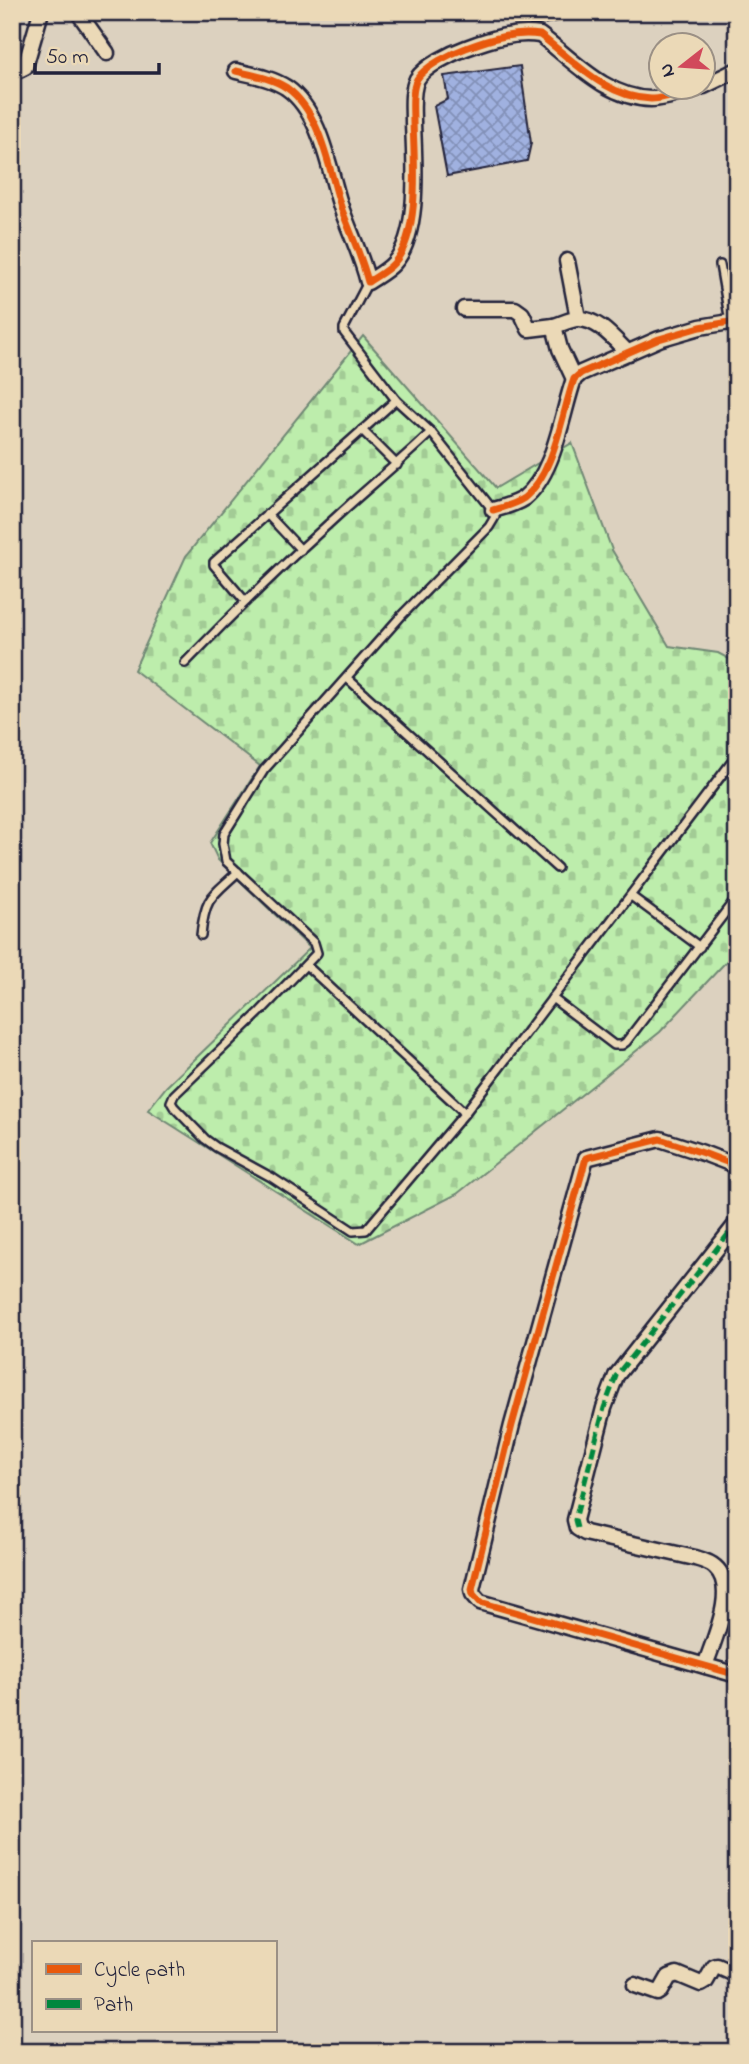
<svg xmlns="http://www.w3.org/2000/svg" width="749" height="2064" viewBox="0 0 749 2064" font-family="'Indie Flower',sans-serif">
<defs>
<pattern id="cemetery-stones" width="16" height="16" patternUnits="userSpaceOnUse" patternTransform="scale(1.75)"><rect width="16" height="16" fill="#bdedac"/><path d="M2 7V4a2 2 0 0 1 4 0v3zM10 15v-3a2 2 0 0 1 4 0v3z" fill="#a2cb95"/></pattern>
<pattern id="building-cross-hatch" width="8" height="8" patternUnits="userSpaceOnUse" patternTransform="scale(1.75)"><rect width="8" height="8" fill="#a0b1e0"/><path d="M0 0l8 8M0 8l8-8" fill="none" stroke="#8290b7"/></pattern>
</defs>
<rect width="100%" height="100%" fill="#dcd1bf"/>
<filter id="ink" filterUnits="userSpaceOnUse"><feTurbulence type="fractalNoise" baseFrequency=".0143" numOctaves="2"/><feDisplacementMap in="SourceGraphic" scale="14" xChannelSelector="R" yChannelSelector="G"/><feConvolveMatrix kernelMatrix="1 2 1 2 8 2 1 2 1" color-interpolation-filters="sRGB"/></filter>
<g filter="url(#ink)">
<path fill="url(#cemetery-stones)" stroke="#708874" stroke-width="2" d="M363 336 496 488 572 443 612 550 669 646 718 653 737 663V950L660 1032 457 1194 359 1244 148 1110 166 1087 310 948 218 860 210 843 260 766 134 670 186 556Z"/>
<g fill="url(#building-cross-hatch)" stroke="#22223b" stroke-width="2">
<path d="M528 12H570V19L537 25 530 24Z"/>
<path d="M520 66 531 143 527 161 447 176 434 106 448 99 444 76Z"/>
</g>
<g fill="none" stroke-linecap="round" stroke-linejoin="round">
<defs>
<g id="service">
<path d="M720 265 730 322"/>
<path d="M368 282 344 328V332L396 400 431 432 493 510 495 517 489 527 402 615 264 770 224 834 223 844 226 861 314 943 317 953 260 1012 174 1095 171 1102 174 1107 205 1139 216 1147 271 1177 353 1231 366 1230 465 1113 737 755"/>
<path d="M362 430 397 465"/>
<path d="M267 514 301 550"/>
<path d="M245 601 214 565V562L396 400"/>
<path d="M185 663C237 609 291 557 347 507 375 482 404 458 431 432"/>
<path d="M347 678 557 868"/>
<path d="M631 896 700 947"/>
<path d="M201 935C205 897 211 897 238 872"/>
<path d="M306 965 465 1113"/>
<path d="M552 998 614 1045H622L626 1042 737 897"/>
</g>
<g id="minor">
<path d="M78 12 107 53"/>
<path d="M12 70H19L25 67 41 12"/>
<path d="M236 71C253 75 272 78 287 88 322 113 329 172 342 210 351 235 362 257 368 282 377 276 387 271 394 263 421 233 414 160 413 122 413 109 411 91 417 79 425 66 452 53 466 48 490 39 515 31 540 35 573 60 606 98 651 99 666 99 683 92 698 88"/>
<path d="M704 86 737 70"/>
<path d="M567 261 578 318"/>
<path d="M464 309H515L522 314 529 329 554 326"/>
<path d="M574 379 560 349 554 326C561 324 569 320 576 319 597 317 615 340 628 353"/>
<path d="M493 510C504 507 515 504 524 498 555 473 561 416 574 379L581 373 659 339 700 327 730 322 737 324"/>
<path d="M737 1166 703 1153 660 1139 586 1158 512 1425 472 1589 473 1594 480 1602 737 1675"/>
<path d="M705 1666C713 1641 739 1588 715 1567 710 1562 702 1560 695 1558L585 1533 577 1528 575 1520 604 1408 616 1376 737 1223"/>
<path d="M635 1985 658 1993 661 1991 669 1977 677 1974 701 1984 706 1981 714 1967 717 1966 737 1975"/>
</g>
</defs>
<use href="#service" stroke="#22223b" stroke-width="12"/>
<use href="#minor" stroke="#22223b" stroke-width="19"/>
<use href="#service" stroke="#ebd9b7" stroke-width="7"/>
<use href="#minor" stroke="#ebd9b7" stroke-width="14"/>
<path stroke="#00873e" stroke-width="5" stroke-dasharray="10 5" stroke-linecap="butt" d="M577 1528 575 1520 604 1408 616 1376 737 1223"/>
<defs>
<g id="cycleway">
<path d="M236 71C253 75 272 78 287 88 322 113 329 172 342 210 351 235 362 257 368 282 377 276 387 271 394 263 421 233 414 160 413 122 413 109 411 91 417 79 425 66 452 53 466 48 490 39 515 31 540 35 573 60 606 98 651 99 666 99 683 92 698 88"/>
<path d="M493 510C504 507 515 504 524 498 555 473 561 416 574 379L581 373 659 339 700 327 730 322 737 324"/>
<path d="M737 1166 703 1153 660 1139 586 1158 512 1425 472 1589 473 1594 480 1602 737 1675"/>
</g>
</defs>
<use href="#cycleway" stroke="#ebd9b7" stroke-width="11"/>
<use href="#cycleway" stroke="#e8590c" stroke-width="7"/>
</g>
</g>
<rect width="749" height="2064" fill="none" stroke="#ebd9b7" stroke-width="42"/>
<rect x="21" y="21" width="707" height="2022" fill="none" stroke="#22223b" stroke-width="2.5" filter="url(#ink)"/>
<rect x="32" y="1941" width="245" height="91" fill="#ebd9b7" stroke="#9b9085" stroke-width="2"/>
<rect x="46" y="1964" width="35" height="10" fill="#e8590c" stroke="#9b9085" stroke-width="2"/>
<text x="94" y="1976" font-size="21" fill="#22223b">Cycle path</text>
<rect x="46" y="1999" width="35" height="10" fill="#00873e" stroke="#9b9085" stroke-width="2"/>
<text x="94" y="2011" font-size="21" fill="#22223b">Path</text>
<g transform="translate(682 66) rotate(253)"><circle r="33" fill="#ebd9b7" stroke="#9b9085" stroke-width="2"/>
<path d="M0-5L12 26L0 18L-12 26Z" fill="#d1495b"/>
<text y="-10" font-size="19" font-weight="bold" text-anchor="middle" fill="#22223b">N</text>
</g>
<path d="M35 63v10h124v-10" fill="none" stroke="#22223b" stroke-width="3.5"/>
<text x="46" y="63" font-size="21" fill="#22223b" stroke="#ebd9b7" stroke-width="5" paint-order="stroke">50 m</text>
</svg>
